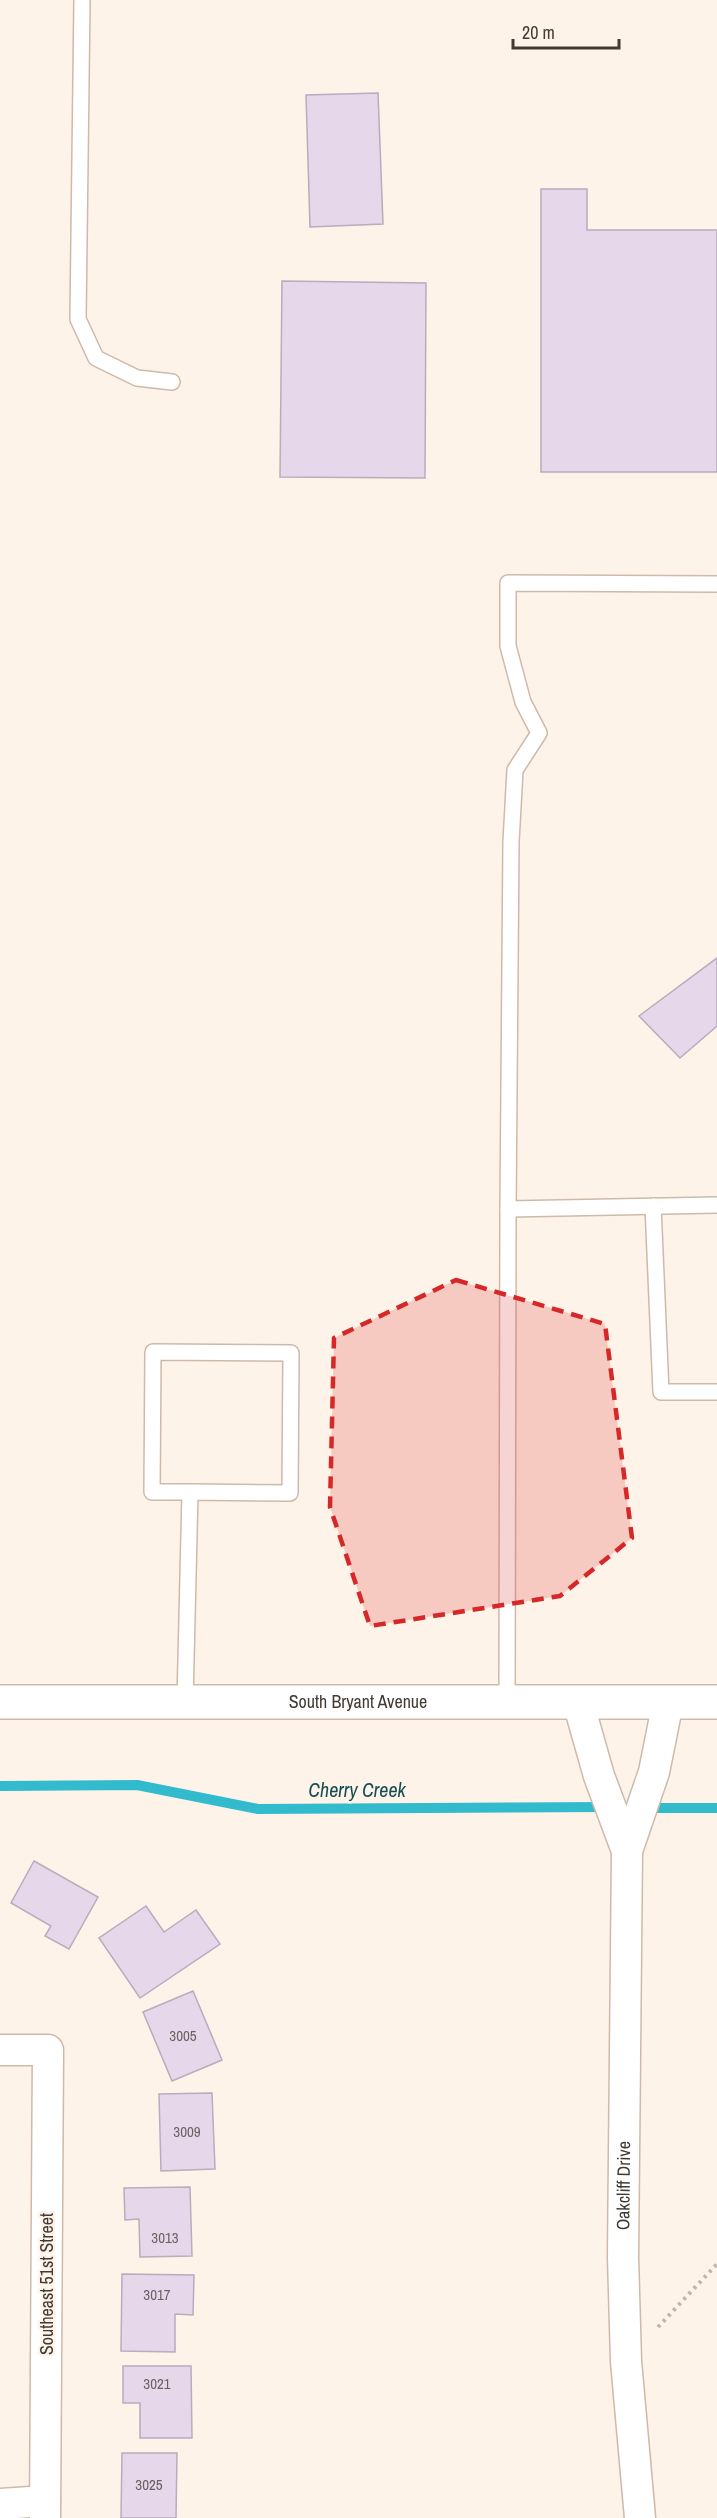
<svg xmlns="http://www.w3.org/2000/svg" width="717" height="2518" viewBox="0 0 717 2518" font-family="'Archivo Narrow',sans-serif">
<rect width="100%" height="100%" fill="#fef3e8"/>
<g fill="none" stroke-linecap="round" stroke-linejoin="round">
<g stroke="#32bacd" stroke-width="10">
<path d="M0 1786 137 1785 258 1809 606 1807"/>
<path d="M643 1808H717"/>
</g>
</g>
<g fill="#e7d7ea" stroke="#baabbd" stroke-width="1.5">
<path d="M378 93 383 224 310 227 306 95Z"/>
<path d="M541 189H587V230H717V472H541Z"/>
<path d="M282 281 426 283 425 478 280 477Z"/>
<path d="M717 958V1026L680 1058 639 1016Z"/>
<path d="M34 1861 98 1897 69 1949 45 1936 51 1926 11 1903Z"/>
<path d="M146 1906 164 1932 196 1910 220 1944 140 1998 99 1938Z"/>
<path d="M193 1991 222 2060 172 2081 143 2012Z"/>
<path d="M212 2093 215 2169 161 2171 159 2094Z"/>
<path d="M190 2187 192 2256 140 2257 139 2219 125 2220 124 2188Z"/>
<path d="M122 2274 194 2275 193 2315 175 2314V2352L121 2351Z"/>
<path d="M123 2366H191L192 2438H140V2403H123Z"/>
<path d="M122 2453H177L176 2518H121Z"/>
</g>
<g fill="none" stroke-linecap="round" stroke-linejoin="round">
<defs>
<g id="service">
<path d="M82 0 78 319 96 358 137 378 172 382"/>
<path d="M717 584 508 583V646L523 702 539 733 515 770 511 842 508 1209 717 1205"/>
<path d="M653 1206 661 1392H717"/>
<path d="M185 1702 190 1492 290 1493 291 1353 153 1352 152 1492H190"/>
<path d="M507 1702 508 1209"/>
</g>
<g id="minor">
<path d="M578 1702 599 1776 627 1851"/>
<path d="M0 2050H48L45 2518"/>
<path d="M0 2504 45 2501"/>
<path id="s1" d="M640 2518 626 2361 623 2257 627 1851 654 1772 668 1702"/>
</g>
<g id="secondary">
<path id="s2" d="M0 1702H717"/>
</g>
</defs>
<use href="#service" stroke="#cdbaaa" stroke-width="18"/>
<use href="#minor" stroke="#cdbaaa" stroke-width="33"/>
<use href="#secondary" stroke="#cdbaaa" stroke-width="36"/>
<path stroke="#c0b6ac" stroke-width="4" stroke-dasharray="3 4.5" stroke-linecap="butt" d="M658 2327 717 2264"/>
<use href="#service" stroke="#fff" stroke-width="15"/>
<use href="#minor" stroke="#fff" stroke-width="30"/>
<use href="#secondary" stroke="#fff" stroke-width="33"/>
</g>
<path fill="#d62828" fill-opacity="0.2" stroke="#d62828" stroke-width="4.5" stroke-dasharray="12 8" stroke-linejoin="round" d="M456 1280 605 1324 632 1538 560 1596 370 1626 330 1507 334 1338Z"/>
<g text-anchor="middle" stroke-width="5" stroke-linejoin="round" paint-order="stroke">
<g font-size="15" fill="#6b6161">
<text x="183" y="2041">3005</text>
<text x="187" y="2137">3009</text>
<text x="165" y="2243">3013</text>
<text x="157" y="2300">3017</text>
<text x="157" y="2389">3021</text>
<text x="149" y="2490">3025</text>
</g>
<g font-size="18" fill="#423a33" stroke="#fef3e8">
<text dy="6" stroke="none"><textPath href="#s2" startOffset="358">South Bryant Avenue</textPath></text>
<text dy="6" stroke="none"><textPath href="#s1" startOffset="333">Oakcliff Drive</textPath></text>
<text transform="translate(47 2284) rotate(-90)" y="6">Southeast 51st Street</text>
</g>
<g font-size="20" font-style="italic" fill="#154d55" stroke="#fef3e8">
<text x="357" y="1797">Cherry Creek</text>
</g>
</g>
<path d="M513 39v9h106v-9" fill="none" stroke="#423a33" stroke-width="3"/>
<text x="522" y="39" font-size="18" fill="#423a33" stroke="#fef3e8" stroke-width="4.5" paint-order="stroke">20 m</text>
</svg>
